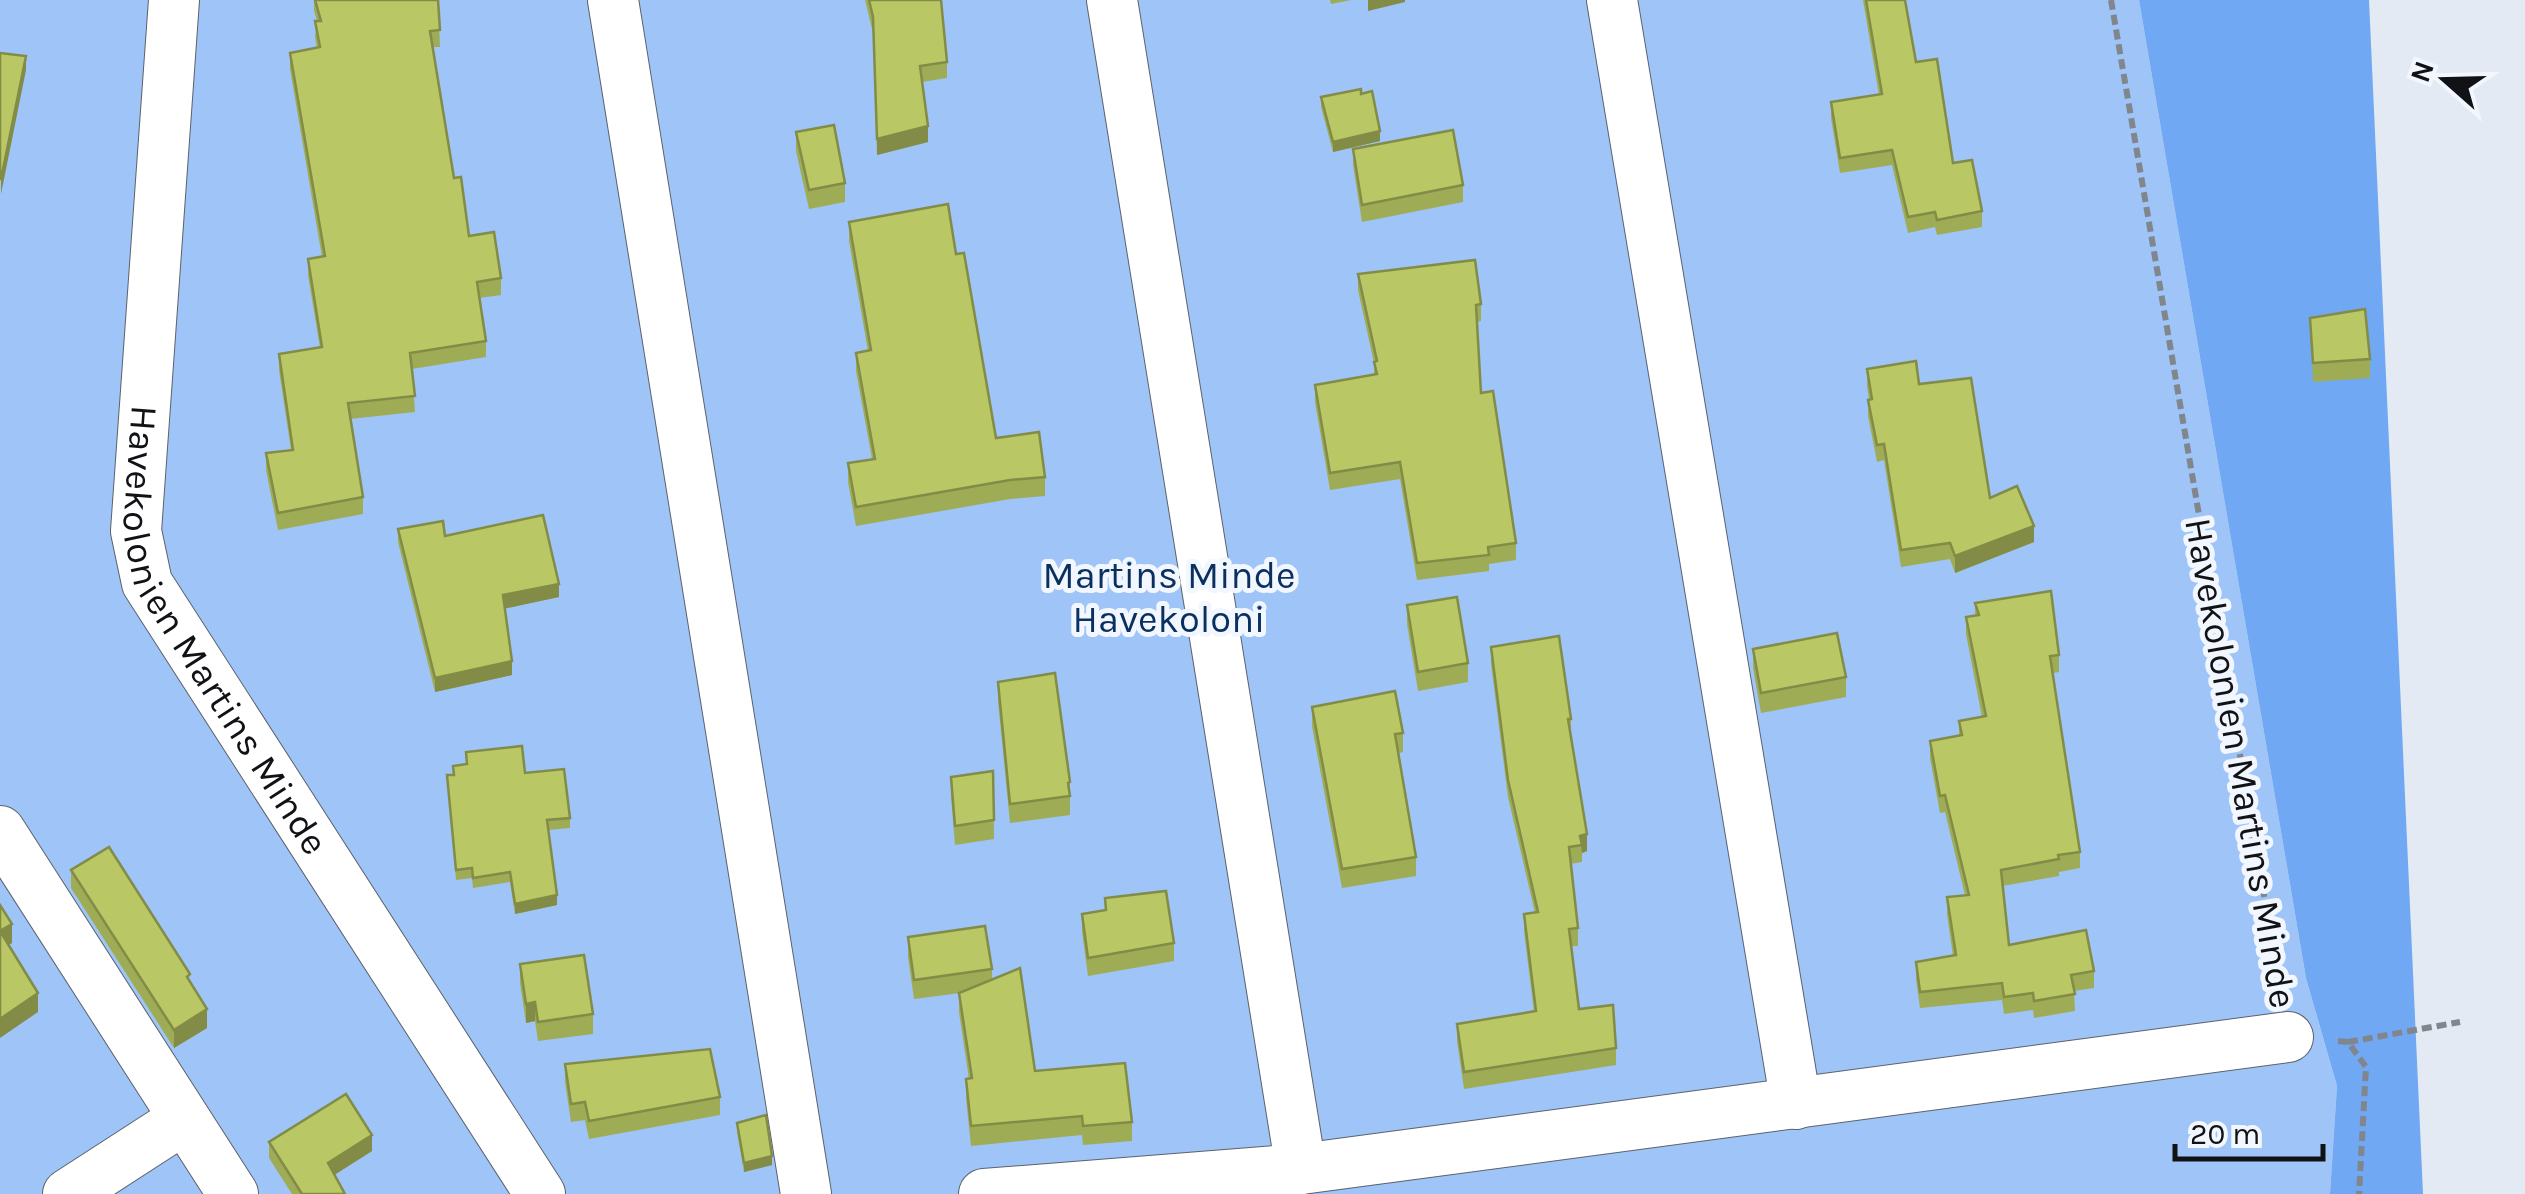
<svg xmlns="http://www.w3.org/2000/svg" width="2525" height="1194" viewBox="0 0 2525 1194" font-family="Karla,sans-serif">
<rect width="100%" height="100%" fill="#e3eaf3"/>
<path fill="#9ec4f8" d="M0 0H2139L2306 978 2337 1086 2330 1194H0Z"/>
<path fill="#70a8f3" d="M2139 0H2369L2423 1194H2330L2337 1086 2306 978Z"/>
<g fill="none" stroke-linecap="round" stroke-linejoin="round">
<defs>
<g id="minor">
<path id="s1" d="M174 0 136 531 147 583 540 1194"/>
<path d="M613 0 806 1194"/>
<path d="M1112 0 1301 1169"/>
<path d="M1612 0 1796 1104"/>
<path d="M0 831 233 1194"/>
<path d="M68 1194 184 1119"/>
<path d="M984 1194 1301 1169 2288 1037"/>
</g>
</defs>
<use href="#minor" stroke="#5c626a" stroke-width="52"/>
<g stroke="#81868c" stroke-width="6" stroke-dasharray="10 5" stroke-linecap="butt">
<path d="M2111 0 2280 989"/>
<path d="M2338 1041 2348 1042 2366 1067 2359 1194"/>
<path d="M2348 1042 2460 1022"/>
</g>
<use href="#minor" stroke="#fff" stroke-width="50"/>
</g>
<g fill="#9fac56">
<path d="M314 0H438L440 47H432L454 178 469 236 501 278V295L479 298 486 341V357L412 369 415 412 350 419 363 497V514L278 530 266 470V453L291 450 279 370V354L320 348 308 275V259L322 257 290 69V53L317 48 315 37 317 21 314 10Z"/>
<path d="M865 0H941L947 62V78L922 82 928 142 877 155 873 33Z"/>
<path d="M1330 0H1351L1331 4Z"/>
<path d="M1863 0H1905L1916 62 1953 163 1982 211V227L1937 235 1935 227 1908 233 1892 165 1840 173 1831 118V102L1879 95Z"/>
<path d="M1361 94 1380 141 1333 152 1321 107V97Z"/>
<path d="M796 132 845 183V202L809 209 796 151Z"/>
<path d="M1353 149 1463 185V202L1362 222 1353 165Z"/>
<path d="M849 222 956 254 996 438 1045 477V496L1010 499 856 526 848 482V463L872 459 856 371V353L868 351 849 241Z"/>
<path d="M1358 274 1481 304V321L1477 322 1481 393 1516 543V560L1489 564V571L1417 580 1400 479 1330 490 1315 402V385L1374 375V363L1358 290Z"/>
<path d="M2310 318 2370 359V378L2313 382Z"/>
<path d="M1867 369 1919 384 1990 498 2034 542 1955 573 1950 559 1901 567 1884 460 1877 462 1868 416V400L1869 399 1867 386Z"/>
<path d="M398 529 445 536 559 597 505 608 512 675 435 692 398 542Z"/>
<path d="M1975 603 2059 655V672L2053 673 2080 852V868L2059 872V876L2002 886 2009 945 2094 971V988L2074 991 2075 1011 2034 1018 2033 1010 2004 1014 2002 1000 1920 1008 1916 979V962L1953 956 1947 914V897L1965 895 1945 812 1940 813 1930 758V741L1959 735V721L1982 717 1966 634V617L1975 615Z"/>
<path d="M1407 605 1468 663V682L1418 691 1407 624Z"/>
<path d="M1491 647 1571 719V736L1587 851 1582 853V862L1570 864 1578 928V946H1572L1579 1009 1616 1048V1065L1464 1089 1457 1041V1024L1534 1012 1524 931V914L1535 913 1508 797 1491 664Z"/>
<path d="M1753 649 1846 677V697L1761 713 1753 668Z"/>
<path d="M998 682 1070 782V815L1010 823 998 701Z"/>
<path d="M1312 707 1403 733V752L1399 753 1416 857V876L1342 888 1312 726Z"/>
<path d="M466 752 525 773 570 818V828L548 830 557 905 515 914 510 882 473 888 472 878 456 880 447 775H453V766L466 764Z"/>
<path d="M993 771 994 839 955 845 951 796V777Z"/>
<path d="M71 870 190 982 207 1028 174 1048 71 888Z"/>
<path d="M1105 898 1174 943V961L1088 976 1082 932V914L1105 910Z"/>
<path d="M908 937 992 969V980L1035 1071 1132 1122V1141L1083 1145 1082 1135 971 1146 966 1098V1079H969L959 1012V993H960L914 999 908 957Z"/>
<path d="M520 964 593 1014V1034L538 1041 535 1021 526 1023 520 983Z"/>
<path d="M565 1064 720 1097V1115L589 1139 585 1120 571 1122 565 1082Z"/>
<path d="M737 1123 772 1165 744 1172 737 1132Z"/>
<path d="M269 1142 372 1151 334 1175 345 1194H292L269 1158Z"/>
</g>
<g fill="#828c46">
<path d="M1368 0H1405V2L1368 11Z"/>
<path d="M26 56V70L1 194V179Z"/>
<path d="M928 126V142L877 155V139Z"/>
<path d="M1380 131V141L1333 152V142Z"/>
<path d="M2034 526V542L1955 573V556Z"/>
<path d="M559 584V597L503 609V595Z"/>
<path d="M512 661V675L435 692V678Z"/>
<path d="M1587 834V851L1582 853 1580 836Z"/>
<path d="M557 895V905L515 914V904Z"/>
<path d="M12 924V943L0 951V931Z"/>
<path d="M38 993V1012L0 1038V1019Z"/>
<path d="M535 1002V1021L526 1023V1004Z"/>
<path d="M207 1009V1028L174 1048V1030Z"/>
<path d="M372 1135V1151L328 1179V1163Z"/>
<path d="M772 1156V1165L744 1172V1163Z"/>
</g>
<g fill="#b9c864" stroke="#828c46" stroke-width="2.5">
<path d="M315 0H438L440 30 430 31 454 178 461 177 469 236 494 232 501 278 477 282 486 341 410 353 415 396 348 403 363 497 278 513 266 453 293 450 279 354 322 347 308 259 325 256 290 53 320 47 315 21H321Z"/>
<path d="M869 0H941L947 62 920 66 928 126 877 139 873 17Z"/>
<path d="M1866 0H1905L1916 62 1937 59 1953 163 1972 160 1982 211 1937 220 1935 212 1908 217 1892 150 1840 158 1831 102 1882 94Z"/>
<path d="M0 53 26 56 1 179H0Z"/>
<path d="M1361 89V94L1372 91 1380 131 1333 142 1321 97Z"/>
<path d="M834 125 845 183 809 190 796 132Z"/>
<path d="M1453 130 1463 185 1362 205 1353 149Z"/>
<path d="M948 204 956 254 964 253 996 438 1039 432 1045 477 1010 480 856 507 848 463 875 459 856 353 871 350 849 222Z"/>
<path d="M1475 260 1481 304 1476 305 1481 393 1493 391 1516 543 1488 547 1489 555 1417 563 1400 462 1330 473 1315 385 1377 374 1374 362 1377 361 1358 274Z"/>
<path d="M2365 309 2370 359 2313 363 2310 318Z"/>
<path d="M1916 361 1919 384 1971 378 1990 498 2017 486 2034 526 1955 556 1950 543 1901 550 1884 444 1877 445 1868 400 1872 399 1867 369Z"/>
<path d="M543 515 559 584 503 595 512 661 435 678 398 529 443 521 445 536Z"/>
<path d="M2051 591 2059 655 2050 656 2080 852 2058 855 2059 859 2001 870 2009 945 2086 930 2094 971 2071 975 2075 994 2034 1001 2033 993 2004 997 2002 983 1920 992 1916 962 1956 955 1947 897 1969 895 1945 795 1940 796 1930 741 1962 735 1959 721 1986 716 1966 617 1979 615 1975 603Z"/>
<path d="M1457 597 1468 663 1418 672 1407 605Z"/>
<path d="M1837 633 1846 677 1761 693 1753 649Z"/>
<path d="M1559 636 1571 719H1568L1587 834 1580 836 1582 845 1569 847 1578 928 1569 929 1579 1009 1613 1005 1616 1048 1464 1072 1457 1024 1536 1011 1524 914 1538 912 1508 780 1491 647Z"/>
<path d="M1055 673 1070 782 1068 783 1070 796 1010 804 998 682Z"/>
<path d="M1395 691 1403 733 1395 734 1416 857 1342 869 1312 707Z"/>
<path d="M522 746 525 773 564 769 570 818 547 820 557 895 515 904 510 872 473 878 472 868 456 870 447 775H454L453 766 467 764 466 752Z"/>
<path d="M993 771 994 820 955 826 951 777Z"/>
<path d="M109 847 190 974 187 977 207 1009 174 1030 71 870Z"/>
<path d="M1166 891 1174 943 1088 958 1082 914 1106 910 1105 898Z"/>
<path d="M0 905 12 924 0 931 38 993 0 1019Z"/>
<path d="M985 926 992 969 914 980 908 937Z"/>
<path d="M584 955 593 1014 538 1022 535 1002 526 1004 520 964Z"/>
<path d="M1020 968 1035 1071 1125 1063 1132 1122 1083 1126 1082 1116 971 1126 966 1079 972 1078 959 993Z"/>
<path d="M710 1049 720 1097 589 1121 585 1102 571 1104 565 1064Z"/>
<path d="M346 1094 372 1135 328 1163 345 1194H302L269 1142Z"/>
<path d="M766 1115 772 1156 744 1163 737 1123Z"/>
</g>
<g text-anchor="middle" stroke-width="10" stroke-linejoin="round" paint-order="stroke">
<g font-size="38" fill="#0a305f" stroke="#f2f7ff">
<text x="1169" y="588">Martins Minde<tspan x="1169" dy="44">Havekoloni</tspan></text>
</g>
<g font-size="38" fill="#101215" stroke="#f2f7ff">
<text dy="13" stroke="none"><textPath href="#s1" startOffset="655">Havekolonien Martins Minde</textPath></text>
<text transform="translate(2241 763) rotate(80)" y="13">Havekolonien Martins Minde</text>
</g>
</g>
<g transform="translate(2445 80) rotate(290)" stroke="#f2f7ff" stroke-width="8" paint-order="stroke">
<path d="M0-8L18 38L0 25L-18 38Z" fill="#101215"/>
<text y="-15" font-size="28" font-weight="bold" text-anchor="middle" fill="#101215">N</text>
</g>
<path d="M2175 1144v15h148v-15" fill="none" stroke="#101215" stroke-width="5"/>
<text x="2190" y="1144" font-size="30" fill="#101215" stroke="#f2f7ff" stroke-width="8" paint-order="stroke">20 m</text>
</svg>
